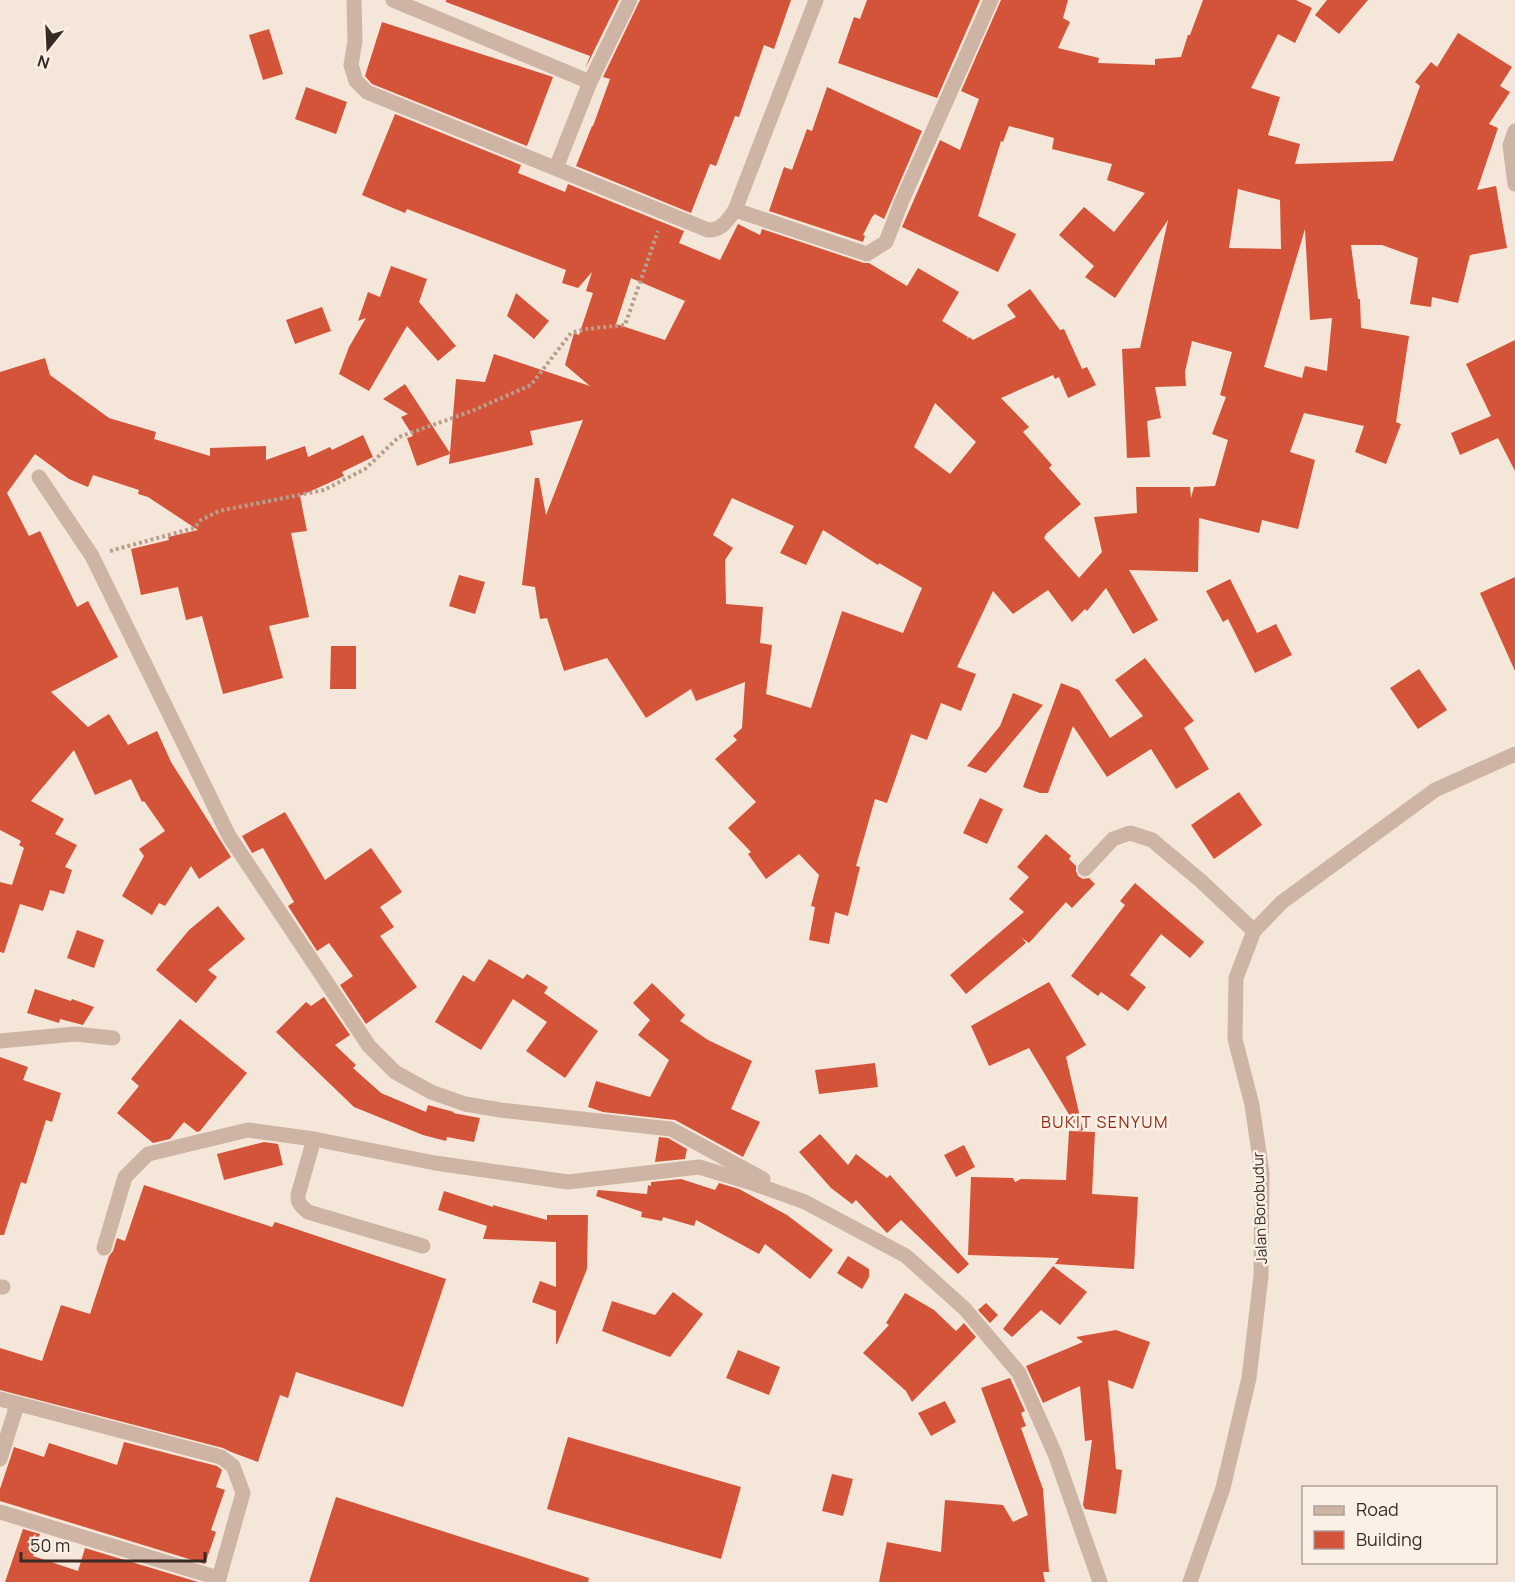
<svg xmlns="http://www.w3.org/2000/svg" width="1515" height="1582" viewBox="0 0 1515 1582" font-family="Manrope,sans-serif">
<rect width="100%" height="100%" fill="#f4e6d9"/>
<g fill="#d35438" fill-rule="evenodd">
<path d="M446 0H619L585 69 590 56 446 2Z"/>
<path d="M640 0H791L774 49 764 45 739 117 735 116 716 166 710 164 691 213 576 166 592 126H593L610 79 603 77Z"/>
<path d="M867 0H980L937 98 838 63 854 17 860 19Z"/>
<path d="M1001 0H1068L1063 18 1070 22 1058 48 1099 58 1098 63 1155 65V59L1181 57 1188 35H1190L1203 0H1296L1312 8 1295 43 1278 34 1251 88 1280 97 1268 135 1300 144 1295 164 1393 161 1420 86 1415 82 1431 62 1437 67 1458 33 1512 67 1500 86 1510 92 1489 124 1498 128 1477 190 1496 186 1507 248 1470 255 1458 303 1432 297 1431 307 1410 304 1418 258 1382 245H1351L1358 299H1360L1361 328 1409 336 1396 422 1401 424 1386 464 1355 452 1364 426 1304 413 1290 452 1315 460 1298 529 1262 520 1259 533 1199 518 1198 572 1129 570 1158 620 1133 634 1106 588 1087 611 1085 609 1072 622 1048 590 1013 614 993 591 957 667 976 674 961 711 941 703 927 740 911 734 887 803 875 799 856 866 860 867 848 916 835 912 829 944 809 940 815 907 811 906 819 875 799 854 766 879 748 854 751 852 728 828 756 802 715 759 737 740 733 736 742 728 745 682 696 701 691 689 646 718 607 658 564 671 547 618 540 619 535 587 522 585 535 478H539L546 515 583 420 530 431 533 445 449 464 450 454 417 466 407 438 413 436 401 417 408 414 383 399 405 384 450 453 456 379 485 382 494 354 590 386 565 365 574 333 579 335 593 293 586 291 592 272 578 288 562 283 566 270 407 209 405 213 362 195 395 114 521 165 518 173 565 192 568 184 684 231 679 243 720 260 738 224 760 235 762 229 864 263H869L907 286 918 268 959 292 942 321 968 337 967 340 969 337 973 340 1016 317 1007 305 1030 289 1060 330 1064 329 1082 369 1087 367 1096 385 1068 398 1059 377 1055 379 1053 375 1001 398 1029 427 1023 432 1052 465 1049 468 1081 504 1046 534 1044 538 1079 578 1102 552 1094 517 1137 513 1136 487H1190L1191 498 1194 487 1215 486 1228 440 1212 434 1226 397 1220 395 1232 352 1192 341 1185 372 1186 386 1155 387 1161 418 1147 421 1150 457 1127 458 1122 349 1140 348 1168 220 1115 298 1085 277 1094 266 1059 235 1084 207 1114 232 1145 193 1107 180 1112 164 1052 149 1054 138 1009 126 1003 142 1001 141 978 216 1016 234 998 272 902 227 940 140 960 150 979 99 961 91ZM1238 189 1280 200 1281 249 1229 248ZM1305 229 1310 320 1332 318 1327 371 1305 366 1302 378 1264 367ZM631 278 685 301 665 340 616 324ZM935 403 976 442 950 474 914 447ZM732 498 794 526 780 553 806 565 823 530 878 565 879 563 922 588 903 633 842 611 811 708 766 694 772 645 760 643 763 607 726 604 725 560 733 548 713 535Z"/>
<path d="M1327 0H1368L1339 34 1315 15Z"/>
<path d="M382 22 553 77 527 146 372 84 365 76Z"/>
<path d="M269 29 283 74 263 80 249 35Z"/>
<path d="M306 87 347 102 336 134 295 119Z"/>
<path d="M827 87 922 131 884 219 875 214 872 217 863 235 865 236 863 242 769 211 784 167 792 170 807 129 812 131Z"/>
<path d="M391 266 427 279 419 302 456 346 438 361 407 326 369 391 339 374 349 347 366 318 358 321 368 292 380 297Z"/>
<path d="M516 293 549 321 534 339 507 316Z"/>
<path d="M322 307 331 331 295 344 286 320Z"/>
<path d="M1515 340V471L1498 438 1460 455 1451 433 1491 416 1466 364Z"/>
<path d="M45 358 50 375 109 418 156 432 154 439 210 456V448L266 446V460L305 446 308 457 330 447 332 450 363 435 373 457 342 472 344 476 300 496 307 531 291 533 309 617 269 626 283 678 223 694 202 616 186 620 178 587 141 595 131 549 169 540 168 537 198 530 148 497 138 494 139 490 93 475 88 487 69 479 35 454 7 493 29 536 40 531 77 607 88 601 118 657 51 692 88 727 109 714 128 745 157 731 171 762 231 857 199 879 191 866 165 906 159 903 152 915 122 896 144 856 139 849 165 831 144 801 142 802 131 779 95 795 74 750 31 801 64 819 55 834 77 845 65 867 72 870 64 894 50 890 43 911 20 904 4 953 0 952V882L12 885 24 848 19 845 21 841 0 830V372Z"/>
<path d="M459 575 485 582 475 614 449 606Z"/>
<path d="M1515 577V671L1480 593Z"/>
<path d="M1230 579 1257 633 1276 624 1292 655 1255 673 1228 619 1223 622 1206 591Z"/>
<path d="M331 646H356V689H330Z"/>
<path d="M1145 658 1194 721 1184 728 1209 769 1176 789 1151 749 1107 777 1073 726 1048 793H1040L1023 787 1061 683 1079 690 1110 738 1143 716 1115 680Z"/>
<path d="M1419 669 1447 710 1418 729 1390 688Z"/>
<path d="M1013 693 1043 705 986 773 967 766 1000 726Z"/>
<path d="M1239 792 1262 825 1214 859 1191 825Z"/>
<path d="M980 798 1003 809 987 844 963 833Z"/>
<path d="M285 812 325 880 371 848 402 892 380 907 394 927 380 936 417 987 366 1024 340 985 353 976 329 943 317 951 288 906 294 902 263 848 252 853 242 836Z"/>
<path d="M1046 834 1071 856 1069 859 1076 866V871L1078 876 1083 879 1089 878 1095 884 1072 908 1066 902 1029 943 1022 938 1026 943 966 994 950 975 1024 912 1009 899 1029 877 1017 867Z"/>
<path d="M1135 883 1204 942 1190 958 1161 934 1130 975 1146 987 1128 1011 1101 992 1098 996 1071 976 1125 905 1120 901Z"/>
<path d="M218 906 245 939 208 970 217 977 196 1003 156 970 189 930Z"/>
<path d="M77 930 104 940 94 968 67 958Z"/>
<path d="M489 959 523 979 527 974 548 987 544 993 598 1031 565 1078 526 1051 547 1022 513 999 481 1050 435 1022 463 975 474 982Z"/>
<path d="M1049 982 1086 1045 1066 1057 1083 1130 1079 1131 1029 1048 989 1066 971 1026Z"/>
<path d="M652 983 685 1015 680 1021 708 1040 752 1061 731 1109 760 1122 743 1157 675 1120 603 1112 588 1107 596 1081 650 1097 669 1060 638 1035 650 1020 633 1003Z"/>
<path d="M35 989 71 1001 72 999 94 1007 83 1025 60 1019 59 1023 27 1013Z"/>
<path d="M324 997 350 1035 335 1045 356 1065 353 1068 381 1093 426 1112 428 1105 454 1112 453 1113 480 1118 474 1142 447 1137 446 1141 423 1135 354 1107 276 1032 306 1002 311 1006Z"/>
<path d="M180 1019 247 1073 200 1131 197 1132 184 1122 170 1139 153 1143 117 1113 139 1086 131 1079Z"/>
<path d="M0 1057 28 1067 23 1080 61 1093 52 1122 46 1120 26 1184 21 1182 4 1235H0Z"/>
<path d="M875 1063 878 1087 819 1094 815 1070Z"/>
<path d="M1069 1131 1095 1132 1092 1194 1138 1197 1134 1269 1055 1264 1059 1258 968 1255 971 1177 1013 1178 1015 1182 1021 1179 1066 1180Z"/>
<path d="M820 1134 848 1165 856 1154 887 1178 890 1175 969 1264 958 1274 901 1220 887 1233 856 1200 852 1204 831 1188 799 1152Z"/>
<path d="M659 1137 668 1138 687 1149 685 1159 655 1162Z"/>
<path d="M264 1142 278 1144 283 1165 224 1180 217 1154Z"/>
<path d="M964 1145 975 1167 956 1177 944 1155Z"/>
<path d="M681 1179 715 1190 719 1183 739 1189 787 1215 833 1250 810 1279 765 1244 759 1254 696 1220 694 1226 663 1217 662 1221 641 1217 642 1212 596 1196 598 1190 647 1194 648 1185 651 1186V1182Z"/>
<path d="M144 1185 272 1227 275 1222 446 1279 403 1407 296 1372 288 1398 280 1395 258 1462 231 1452 223 1448 0 1390V1348L42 1361 61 1305 90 1314 109 1256 113 1251 117 1238 125 1241Z"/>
<path d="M444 1191 493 1207V1205L547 1220V1215H588L587 1269 557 1344H556V1311L532 1302 540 1281 556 1287V1242L483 1239 487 1226 438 1210Z"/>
<path d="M848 1256 869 1269V1277L862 1289 837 1273Z"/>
<path d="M1053 1266 1087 1292 1060 1325 1041 1310 1012 1337 1003 1329Z"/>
<path d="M673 1292 703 1314 670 1357 602 1331 612 1301 655 1315Z"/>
<path d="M905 1293 934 1310 956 1331 964 1323 976 1337 912 1402 906 1391 863 1353 889 1325 886 1323Z"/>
<path d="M986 1303 998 1315 990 1323 978 1310Z"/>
<path d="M1116 1330 1150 1342 1133 1389 1108 1380 1116 1469 1122 1470 1116 1514 1085 1509 1083 1505 1092 1440 1085 1441 1080 1386 1043 1403 1026 1366 1083 1342 1076 1337Z"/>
<path d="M738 1350 780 1367 769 1395 726 1378Z"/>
<path d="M1010 1378 1025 1411 1021 1413 1026 1426 1021 1428 1043 1489 1049 1572H1043L1045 1582H879L887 1542 941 1552 945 1500 1003 1505 1013 1522 1028 1515 981 1388Z"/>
<path d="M945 1401 956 1422 931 1436 918 1413Z"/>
<path d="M568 1437 741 1487 721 1559 547 1509Z"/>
<path d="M124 1442 217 1466 222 1470 216 1487 225 1490 211 1530 216 1532 205 1564 0 1501V1489L14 1447 44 1457 49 1443 117 1465Z"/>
<path d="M832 1474 853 1479 843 1516 822 1511Z"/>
<path d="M336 1497 589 1578 588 1582H309Z"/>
<path d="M23 1529 40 1534 33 1556 78 1571 85 1548 198 1582H5Z"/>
</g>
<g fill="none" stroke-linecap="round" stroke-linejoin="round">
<path stroke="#b99e8e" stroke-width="4" stroke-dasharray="3 3" stroke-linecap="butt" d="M110 551 194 528 201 520 219 511 324 490 365 469 399 437 472 411 531 385 571 333 586 329 625 325 658 231"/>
<g stroke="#ceb4a4" stroke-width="15">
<path d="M354 0 355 41 351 65 356 81 367 92 708 230C722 230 727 221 735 210L816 0"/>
<path d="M393 0 590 82"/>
<path d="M1515 131 1510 145 1515 184"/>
<path d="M556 168 590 82 630 0"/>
<path d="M735 210 867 254 886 242 901 203 991 0"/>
<path d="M39 477 92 556 229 836 369 1046 395 1072 431 1092 465 1104 500 1110 671 1129 763 1179"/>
<path d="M1085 869 1113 839 1130 833 1152 840 1201 881 1254 931"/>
<path d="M0 1041 75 1034 113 1038"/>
<path d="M314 1139 298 1195C297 1203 302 1207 308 1212L423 1246"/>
<path d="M104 1248 125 1177 148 1154 248 1130 314 1139 435 1163 568 1182 699 1167 749 1182 805 1202 906 1256 965 1309 1019 1373 1055 1454 1100 1582"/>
<path d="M0 1287H3"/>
<path d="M0 1399 221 1457 233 1466 243 1493 218 1582"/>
<path d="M0 1459 17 1405"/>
<path d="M0 1512 218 1578"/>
<path d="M1190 1582 1223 1488 1249 1378 1261 1276 1262 1173 1252 1105 1235 1039 1236 978 1254 931 1282 902 1435 790 1515 754"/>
</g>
</g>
<g text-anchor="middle" stroke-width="5" stroke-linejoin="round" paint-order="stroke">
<g font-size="15" fill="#382b26" stroke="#fbf0e6">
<text transform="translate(1260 1208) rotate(-92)" y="5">Jalan Borobudur</text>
</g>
<g font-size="16" letter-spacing="1.5" fill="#902c16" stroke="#fbf0e6">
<text x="1105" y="1128">BUKIT SENYUM</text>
</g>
</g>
<rect x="1302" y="1486" width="195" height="78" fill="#fbf0e6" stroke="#ada199" stroke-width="1.5"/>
<rect x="1314" y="1506" width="30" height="9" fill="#ceb4a4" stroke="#ada199" stroke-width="1.5"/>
<text x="1356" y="1516" font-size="18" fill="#382b26">Road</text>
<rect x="1314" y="1531" width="30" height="18" fill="#d35438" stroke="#ada199" stroke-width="1.5"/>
<text x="1356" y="1546" font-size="18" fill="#382b26">Building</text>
<g transform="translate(48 48) rotate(198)" stroke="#fbf0e6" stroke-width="4.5" paint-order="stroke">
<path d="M0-4.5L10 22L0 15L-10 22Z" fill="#382b26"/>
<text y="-9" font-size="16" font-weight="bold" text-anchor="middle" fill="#382b26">N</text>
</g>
<path d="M21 1552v9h184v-9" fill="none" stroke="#382b26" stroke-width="3"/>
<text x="30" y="1552" font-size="18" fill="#382b26" stroke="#fbf0e6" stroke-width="4.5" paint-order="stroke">50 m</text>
</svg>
